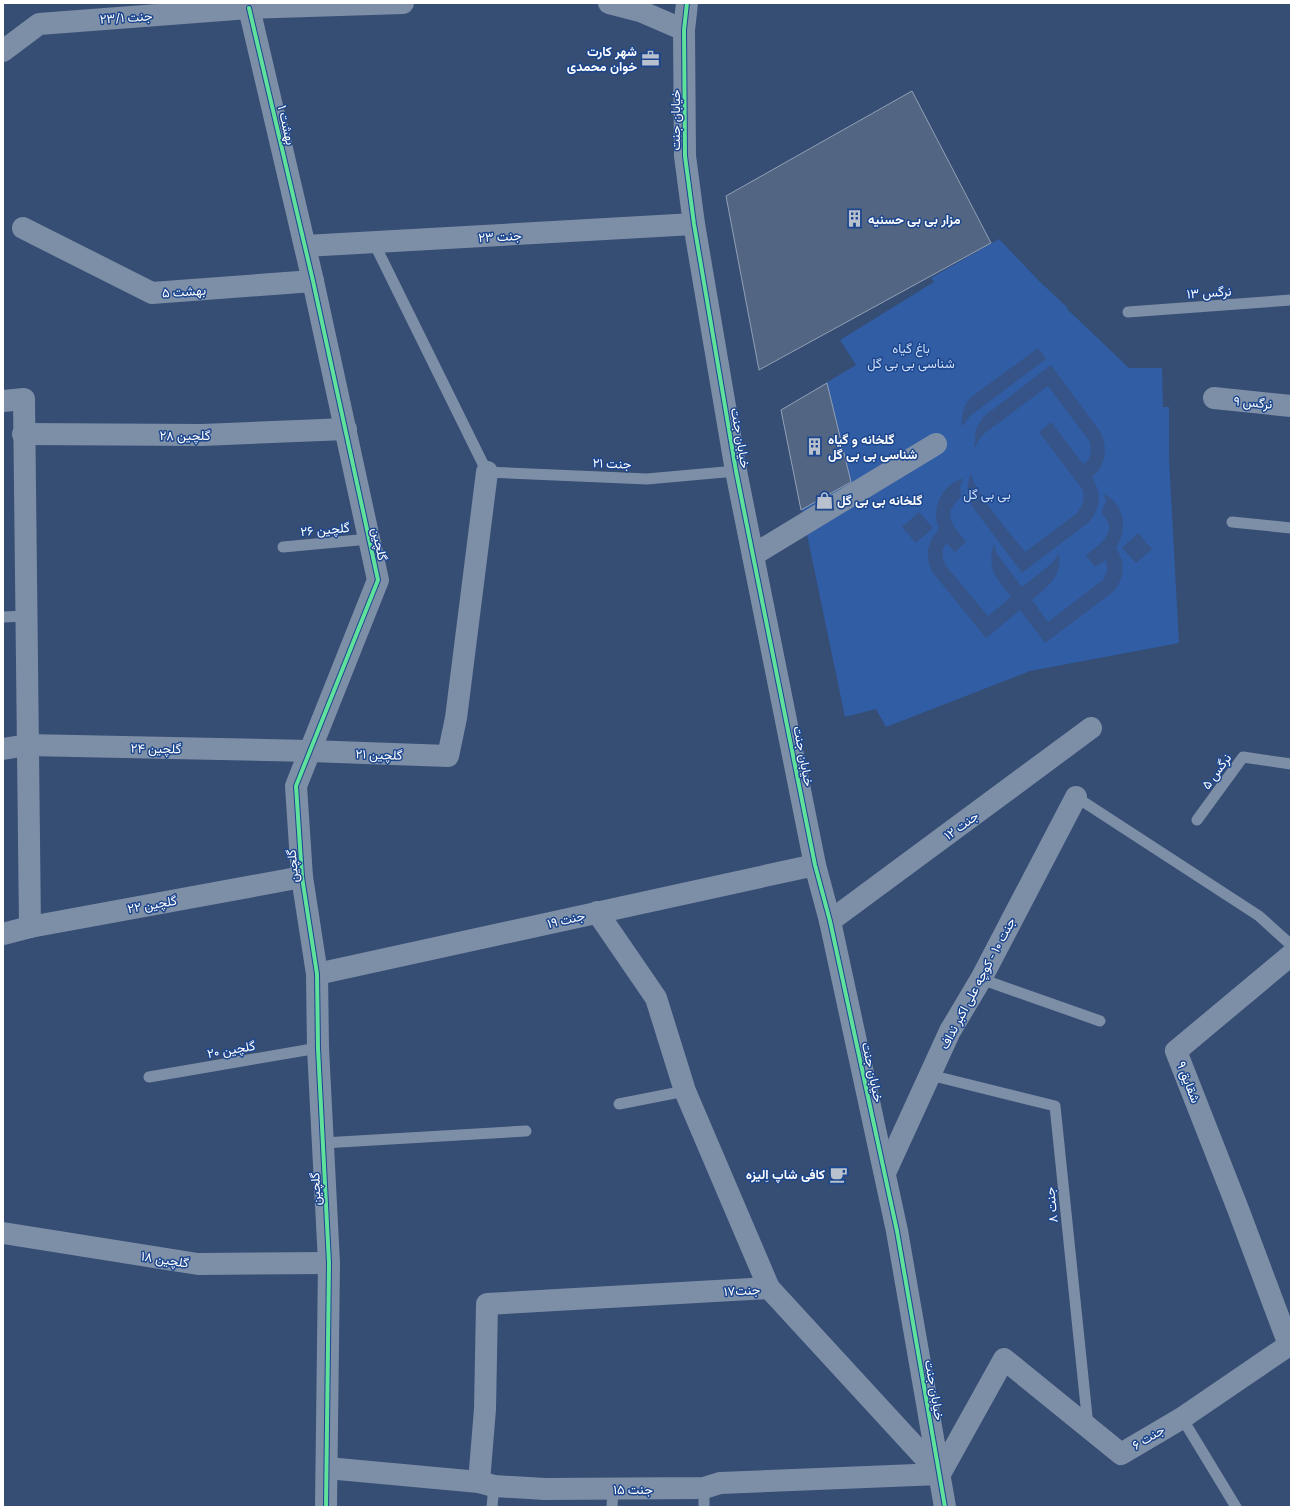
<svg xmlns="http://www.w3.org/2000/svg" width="1294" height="1510" viewBox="0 0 1294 1510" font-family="Karla,Vazirmatn,sans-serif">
<rect width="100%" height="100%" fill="#364d74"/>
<path fill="#305da4" d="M999 239 1039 281 1068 308 1067 309 1129 368H1162L1163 407H1169V458L1179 643 1030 671 886 727 876 709 845 717 781 410 856 365 840 340 934 282 931 278Z"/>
<g fill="#375488">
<path d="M1038 348 1046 359 970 416 962 427C961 416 963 407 970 398Z"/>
<path d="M1051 365 1101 433C1108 449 1106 465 1092 477 1102 493 1101 508 1089 522L1022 573 972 506C967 494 966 485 971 473 971 488 1014 538 1025 552L1077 513C1083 505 1085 499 1083 490L1039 432 1051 422 1083 464 1088 460 1091 453 1090 442 1048 386 985 433 980 438 975 447 974 446 976 429 983 417Z"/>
<path d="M961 479H963L960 487 961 497C941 515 952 524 966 542L955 552 946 543C941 551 942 557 946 566L988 616 1011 597C997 578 986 570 994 544L997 554 1022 587 1052 563 1059 553C1062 578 1049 585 1032 600L1048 622 1103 580 1107 571 1106 560 1095 567 1086 555C1100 544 1121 531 1101 513L1106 502 1104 494C1125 505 1128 530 1116 548 1126 563 1124 578 1114 591L1045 643 1020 610 986 638 933 573C924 557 927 542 939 529 931 509 940 487 961 479Z"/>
<path d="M919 512 933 528 916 543 902 527Z"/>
<path d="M1138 533 1152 549 1136 563 1122 548Z"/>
</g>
<g fill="#526583" stroke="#92a0b6">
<path d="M912 91 991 243 759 370 726 196Z"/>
<path d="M827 383 851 482 801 510 781 410Z"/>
</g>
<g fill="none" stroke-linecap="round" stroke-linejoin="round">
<g stroke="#7d8ea7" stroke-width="11">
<path d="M374 243 487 472 647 479 736 471"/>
<path d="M1128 312 1291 300"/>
<path d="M1232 522 1291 528"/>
<path d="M283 547 369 539"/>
<path d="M3 617 27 616"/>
<path d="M1076 797 1259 916 1291 945"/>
<path d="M1197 820 1243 757 1291 764"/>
<path d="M981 979 1100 1021"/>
<path d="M930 1075 1055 1106 1088 1426"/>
<path d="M149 1077 318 1048"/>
<path d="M619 1104 685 1091"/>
<path d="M323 1143 526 1131"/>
<path d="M1182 1418 1236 1507"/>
<path d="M492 1507 494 1486"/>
<path d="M612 1507 613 1489"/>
<path d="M704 1507V1488"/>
</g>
<g stroke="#7d8ea7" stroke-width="22">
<path d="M609 3 640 11 684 30"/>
<path d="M249 8 313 281 378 580 296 786 302 877 317 974 318 1048 329 1263 326 1507"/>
<path d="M3 51 39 24 249 8 403 3"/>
<path d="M23 228 152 293 313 281"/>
<path d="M305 246 694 224"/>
<path d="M1214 398 1291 406"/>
<path d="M3 401 24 399 30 927"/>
<path d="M23 434 202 435 346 429"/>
<path d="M753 555 936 444"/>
<path d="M3 749 27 745 310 751 448 756 456 718 487 472"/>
<path d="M597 912 656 998 685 1091 769 1288 940 1474"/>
<path d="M830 921 1091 728"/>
<path d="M3 934 30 927 302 877"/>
<path d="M317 974 815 865"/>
<path d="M885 1173 950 1031 981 979 1076 797"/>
<path d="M3 1233 198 1264 329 1263"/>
<path d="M327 1468 479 1482 494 1486 545 1489 704 1488 720 1483 940 1474"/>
<path d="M940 1474 1004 1359 1121 1454 1182 1418 1289 1345 1238 1209 1176 1051 1291 955"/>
<path d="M479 1482 485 1409 487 1304 769 1288"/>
</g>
<path stroke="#7d8ea7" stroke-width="22" d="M687 3 684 30 685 156 694 224 736 471 815 865 830 921 897 1231 945 1507"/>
<defs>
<g id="cycleway">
<path d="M687 3 684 30 685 156 694 224 736 471 815 865 830 921 897 1231 945 1507"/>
<path d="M249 8 313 281 378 580 296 786 302 877 317 974 318 1048 329 1263 326 1507"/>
</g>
</defs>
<use href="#cycleway" stroke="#1c468e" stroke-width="6"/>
<use href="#cycleway" stroke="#60e19b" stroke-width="4"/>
</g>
<defs>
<symbol id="office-bare" viewBox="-9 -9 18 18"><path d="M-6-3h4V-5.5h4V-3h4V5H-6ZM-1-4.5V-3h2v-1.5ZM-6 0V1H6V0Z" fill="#b9c1ce" stroke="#1c468e" stroke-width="2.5" paint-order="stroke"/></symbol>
<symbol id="building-bare" viewBox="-9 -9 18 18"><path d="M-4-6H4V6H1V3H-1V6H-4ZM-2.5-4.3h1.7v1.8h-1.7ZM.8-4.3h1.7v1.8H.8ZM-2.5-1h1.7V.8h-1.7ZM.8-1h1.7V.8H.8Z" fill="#b9c1ce" stroke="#1c468e" stroke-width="2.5" paint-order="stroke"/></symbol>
<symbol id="shop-bare" viewBox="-9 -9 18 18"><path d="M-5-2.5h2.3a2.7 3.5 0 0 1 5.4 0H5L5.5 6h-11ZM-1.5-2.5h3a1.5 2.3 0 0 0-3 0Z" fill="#b9c1ce" stroke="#1c468e" stroke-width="2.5" paint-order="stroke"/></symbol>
<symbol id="cafe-bare" viewBox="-9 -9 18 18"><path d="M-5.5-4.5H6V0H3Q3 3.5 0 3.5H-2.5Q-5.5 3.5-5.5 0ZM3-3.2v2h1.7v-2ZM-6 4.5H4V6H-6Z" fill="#b9c1ce" stroke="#1c468e" stroke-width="2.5" paint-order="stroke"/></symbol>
</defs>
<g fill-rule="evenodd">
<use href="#office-bare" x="638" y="46" width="25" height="25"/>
<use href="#building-bare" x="842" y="206" width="25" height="25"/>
<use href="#building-bare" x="802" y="434" width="25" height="25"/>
<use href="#shop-bare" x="812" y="488" width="25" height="25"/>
<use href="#cafe-bare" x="826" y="1162" width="25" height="25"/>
</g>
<g text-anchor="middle" stroke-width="3" stroke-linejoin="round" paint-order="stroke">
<g font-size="13" fill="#fff" stroke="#1c468e">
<text transform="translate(126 17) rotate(-4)" y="5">جنت ۲۳/۱</text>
<text transform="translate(675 120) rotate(-90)" y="5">خیابان جنت</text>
<text transform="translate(287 125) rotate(77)" y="5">بهشت ۱</text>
<text transform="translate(500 236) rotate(-3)" y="5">جنت ۲۳</text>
<text transform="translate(184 291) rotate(-4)" y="5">بهشت ۵</text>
<text transform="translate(1209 292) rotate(-4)" y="5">نرگس ۱۳</text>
<text transform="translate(1253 402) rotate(5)" y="5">نرگس ۹</text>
<text x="185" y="440">گلچین ۲۸</text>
<text transform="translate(741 438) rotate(80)" y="5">خیابان جنت</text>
<text transform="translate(612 463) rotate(2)" y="5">جنت ۲۱</text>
<text transform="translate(325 529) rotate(-5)" y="5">گلچین ۲۶</text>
<text transform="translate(380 544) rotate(78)" y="5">گلچین</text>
<text transform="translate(156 748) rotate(1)" y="5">گلچین ۲۴</text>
<text transform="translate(379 754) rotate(2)" y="5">گلچین ۲۱</text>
<text transform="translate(804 756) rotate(79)" y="5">خیابان جنت</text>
<text transform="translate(1216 771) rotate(-54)" y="5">نرگس ۵</text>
<text transform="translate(961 825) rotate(-36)" y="5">جنت ۱۲</text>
<text transform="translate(292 866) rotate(-95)" y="5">گلچین</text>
<text transform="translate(152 904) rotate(-10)" y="5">گلچین ۲۲</text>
<text transform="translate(566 919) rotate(-13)" y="5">جنت ۱۹</text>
<text transform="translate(977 983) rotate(-62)" y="5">جنت ۱۰ - کوچه علی اکبر نداف</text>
<text transform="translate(231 1049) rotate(-10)" y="5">گلچین ۲۰</text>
<text transform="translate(873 1072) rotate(78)" y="5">خیابان جنت</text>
<text transform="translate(1189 1082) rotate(69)" y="5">شقایق ۹</text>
<text transform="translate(315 1189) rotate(-93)" y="5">گلچین</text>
<text transform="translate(1051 1205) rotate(-96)" y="5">جنت ۸</text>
<text transform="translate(165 1259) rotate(9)" y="5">گلچین ۱۸</text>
<text transform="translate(742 1290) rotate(-3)" y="5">جنت۱۷</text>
<text transform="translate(935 1390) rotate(80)" y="5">خیابان جنت</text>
<text transform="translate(1148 1437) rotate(-31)" y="5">جنت ۶</text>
<text x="633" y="1494">جنت ۱۵</text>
</g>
<g font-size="13" font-weight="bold" fill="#fff" stroke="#1c468e" text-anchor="start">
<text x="637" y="56" text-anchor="end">شهر کارت<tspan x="637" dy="15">خوان محمدی</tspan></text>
<text x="868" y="224">مزار بی بی حسنیه</text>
<text x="828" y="444">گلخانه و گیاه<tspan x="828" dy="15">شناسی بی بی گل</tspan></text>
<text x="837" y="505">گلخانه بی بی گل</text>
<text x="825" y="1179" text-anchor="end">کافی شاپ اِلیزه</text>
</g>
<g font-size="13" fill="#cfdffa" stroke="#1c468e">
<text x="911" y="353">باغ گیاه<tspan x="911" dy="15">شناسی بی بی گل</tspan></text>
<text x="987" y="499">بی بی گل</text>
</g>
</g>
<rect width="1294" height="1510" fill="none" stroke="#ffffff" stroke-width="8"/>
</svg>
